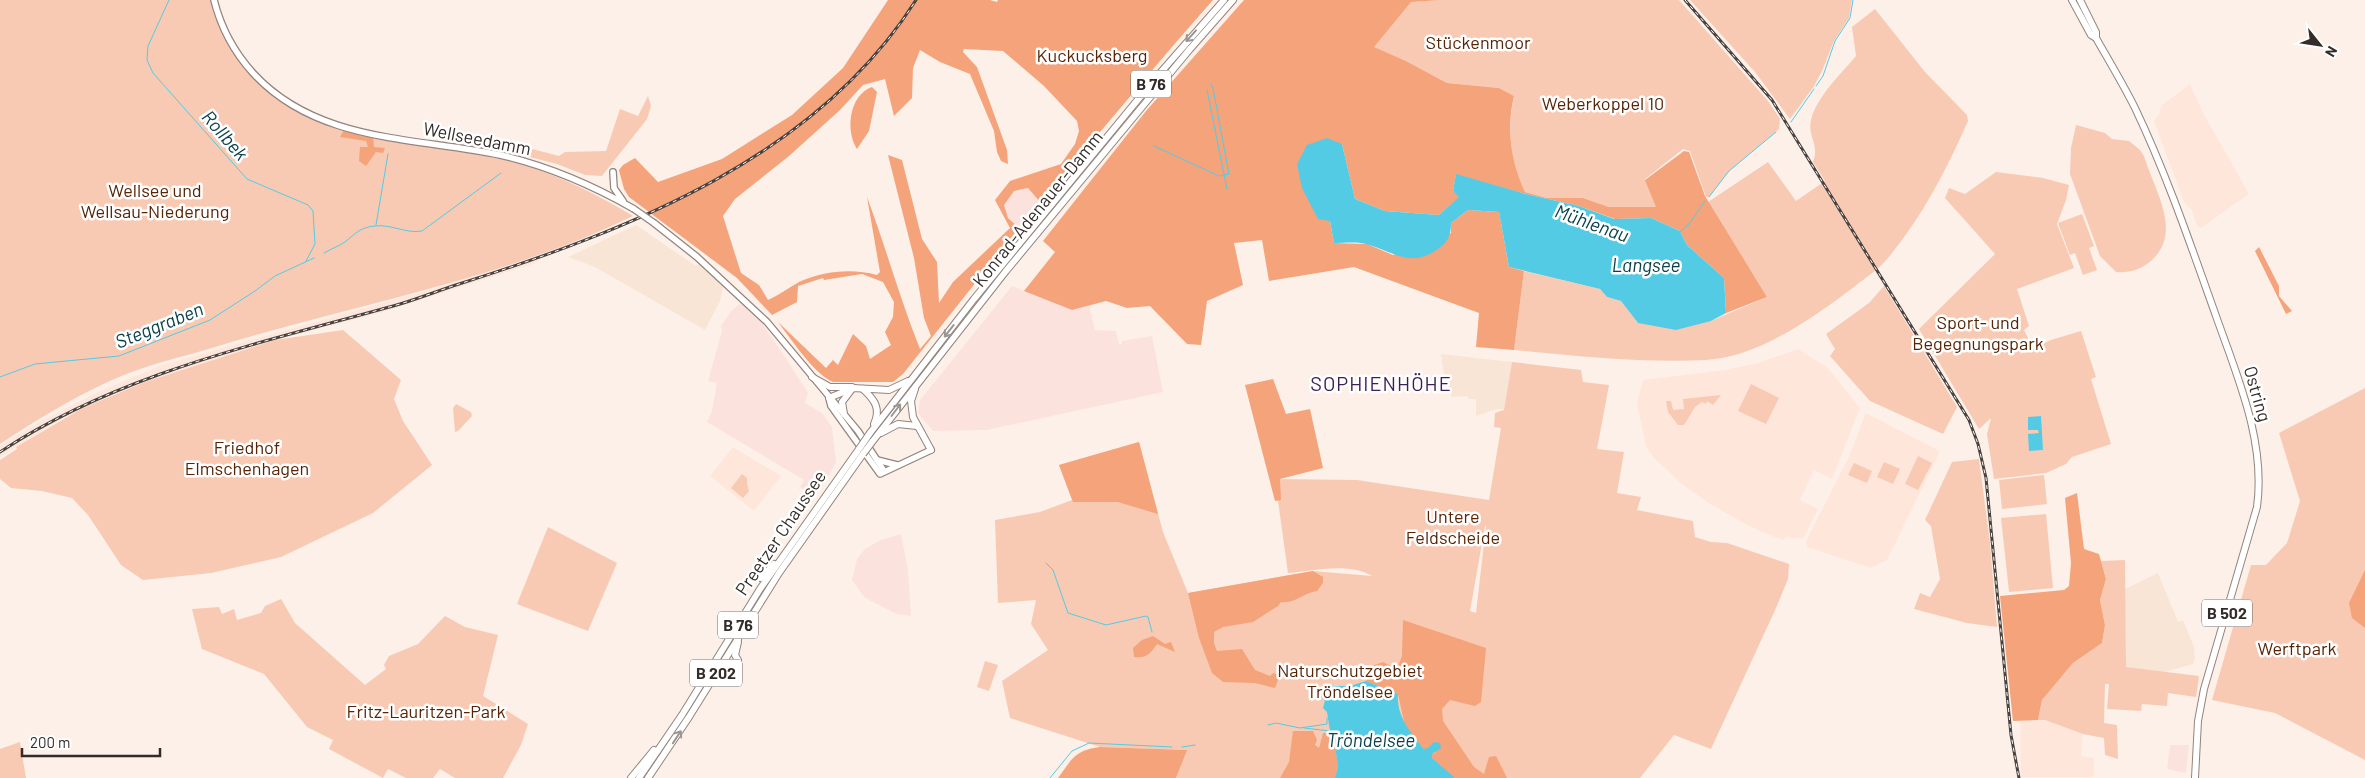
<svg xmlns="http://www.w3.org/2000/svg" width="2365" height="778" viewBox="0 0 2365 778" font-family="Barlow,sans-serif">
<rect width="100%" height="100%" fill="#fdf0e9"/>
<g fill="#fce2dd">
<path d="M1028 188 1040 202V210L1026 227 1019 228 1008 218 1004 204 1014 191Z"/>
<path d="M1012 286 1072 310 1089 306 1095 330 1116 331 1119 345 1122 344V341L1152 336 1163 392 987 430 933 431 918 413 920 400Z"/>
<path d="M741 303 761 322 787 360 808 393 805 403 822 413 832 427 836 463 815 497 800 487 804 480 707 422 712 411 717 383 708 381 722 331 721 326 732 310Z"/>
<path d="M901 534 908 570 911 616 897 614 875 603 864 597 852 580 857 559 865 549 881 540Z"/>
<path d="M2170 745H2189L2186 773 2167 769Z"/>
</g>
<g fill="#f9e5d5">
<path d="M636 225 696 266 699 264 723 287 720 301 705 330 595 267 568 257Z"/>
<path d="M1441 354 1512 362 1505 409H1497L1476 416V399H1469L1467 396 1451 397 1450 388 1446 389Z"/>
<path d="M2158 573 2178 622 2183 620 2194 647 2195 659 2193 664 2164 672 2126 667 2125 589Z"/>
</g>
<g fill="#ffe6da">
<path d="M2190 84 2202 111 2249 194 2201 228 2197 225 2191 209 2184 202 2154 121 2159 115 2161 106Z"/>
<path d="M536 257 538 262 383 312 275 340 145 382 63 418 0 457V446L39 422 98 392 162 365 443 286Z"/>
<path d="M1798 349 1828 368 1860 408 1832 479 1814 470 1800 500 1818 509 1803 539 1787 537 1782 540 1751 527 1710 504 1683 485 1654 458 1646 446 1637 403 1643 380 1725 370 1758 363Z"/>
<path d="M1866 413 1940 451 1887 560 1871 568 1807 547 1806 541 1849 457Z"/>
<path d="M733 447 781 476 754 511 710 476Z"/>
<path d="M2045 720 2083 734 2081 756 2094 758V777H2021L2020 721Z"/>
</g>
<g fill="#f8cab3" fill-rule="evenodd">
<path d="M0 0H210C216 26 230 50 246 70 317 155 431 137 527 166 564 178 600 196 633 216 502 280 351 305 212 348 185 356 155 363 129 373 83 391 41 417 0 444Z"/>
<path d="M1442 0H1679L1768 101 1780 119 1779 129 1729 171 1709 197H1706L1690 151 1683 149 1645 179 1657 207H1609L1583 198H1547L1525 192C1510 161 1507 130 1514 96L1499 88 1447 83 1406 61 1373 47 1411 2Z"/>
<path d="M1690 0H1852L1849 18 1834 41 1822 71 1814 86 1790 119 1755 72Z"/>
<path d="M1875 9 1925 72 1967 115 1968 121C1947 169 1922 217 1888 258 1879 269 1865 278 1854 287 1814 317 1759 357 1706 360 1642 363 1578 356 1514 350L1524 271 1600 289 1607 297 1621 301 1638 323 1711 321 1767 297 1708 202 1768 162 1796 201 1825 181 1813 162C1820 145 1807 136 1811 120 1817 96 1841 74 1856 56L1852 27Z"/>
<path d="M648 96 651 106 647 119 602 176 585 175 557 164 487 146 488 142 517 145 559 156 565 152 606 151 620 109 638 116Z"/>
<path d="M2076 125 2105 133 2112 139 2129 141 2140 150 2144 156C2154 190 2183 231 2152 260 2141 270 2129 273 2116 272L2100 256 2070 174 2071 148Z"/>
<path d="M1996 172 2043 178 2069 185 2066 200 2057 224 2074 268 2017 289 2029 326 2024 330 2028 338 2020 354 2051 340 2081 331 2096 377 2091 379 2111 444 2072 457 2066 464 2046 473 1994 479 1987 434 1991 418 1979 429 1919 329 1995 254 1945 198 1949 188 1965 194Z"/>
<path d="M2082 214 2094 246 2089 248 2097 270 2083 275 2075 253 2070 255 2058 223Z"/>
<path d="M1884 286 1957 407 1943 434 1870 401 1830 356 1835 349 1826 334 1869 303Z"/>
<path d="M343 330 401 380 394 399 403 421 432 465 373 513 281 557 211 573 143 580 121 565 88 515 72 498 42 491 11 488 0 479V460L17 449 16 447 81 409 145 382 275 340Z"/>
<path d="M1512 362 1581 370 1583 382 1609 385 1597 449 1624 452 1617 493 1641 497 1637 510 1693 521 1695 537 1711 542 1727 543 1789 564 1788 579 1776 608 1711 749 1674 735 1640 778H1176L1186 750 1100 747 1010 718 1002 681 1048 650 1031 624 1036 600 998 603 995 520 1040 512 1072 500 1059 465 1139 442 1163 532 1188 593 1313 571 1372 576C1349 562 1314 571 1288 573L1275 479 1357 480 1489 500 1501 428 1494 427 1495 413 1504 410ZM1485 526H1486L1476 613 1470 611Z"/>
<path d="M1751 384 1779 398 1766 424 1738 411Z"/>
<path d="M2365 388V760L2275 713 2212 700 2251 565H2266L2287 543 2300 501 2279 433Z"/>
<path d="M1721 395 1713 405 1707 401 1706 404 1702 402 1695 407 1684 425H1678L1668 412 1666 401H1671L1673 410 1684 409 1683 399Z"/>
<path d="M456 404 471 412 472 416 458 431 455 432 453 408Z"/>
<path d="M1918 456 1932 463 1918 490 1905 484Z"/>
<path d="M1979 459 1990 543 1997 627 1967 623 1914 609 1920 593 1930 597 1940 579 1931 526 1925 520 1952 462Z"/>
<path d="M1884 462 1900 469 1893 484 1877 477Z"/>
<path d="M1854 463 1872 471 1867 483 1848 475Z"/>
<path d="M742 474 747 478V484L749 491 743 498 731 488Z"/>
<path d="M2044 475 2047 504 2002 509 1999 480Z"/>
<path d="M2046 514 2053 588 2009 592 2001 518Z"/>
<path d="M548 527 617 563 588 631 517 604Z"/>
<path d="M2125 560 2126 667 2199 676 2196 697 2168 693 2167 706 2142 704 2141 711 2107 709 2109 684H2105L2104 723 2117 725 2118 759 2105 755 2104 738 2083 734 2045 720H2038L2042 700 2073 663 2102 643 2105 625 2100 600 2106 579 2101 561Z"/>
<path d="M281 599 295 623 365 685 386 669 384 665 389 656 418 644 445 616 465 627 498 635 483 696 528 724 521 745 503 778H455L440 769 433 778H406L388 769 383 778 329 749 333 740 307 727 264 674 202 649 192 609 219 607 222 614 234 609 237 620 261 613 265 606Z"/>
<path d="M985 661 998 665 989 691 977 687Z"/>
<path d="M20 742 26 778H0V749Z"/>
</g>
<g fill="#f4a37a" fill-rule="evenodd">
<path d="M888 0H990L997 2 998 0H1213C1154 66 1099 135 1040 202L1028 188 1014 191 1004 205 1008 218 1019 228 903 374 893 382H833C815 375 791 339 778 322L826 368 833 360 838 365 853 334 866 346 870 359 891 345 885 332 893 317 894 302 883 282 862 274 824 280 823 278 798 286 797 302 772 315 737 278 629 197 624 189 619 170 623 165 635 158 658 182 722 159 792 115 843 68ZM964 49 1003 51 1044 86 1077 121 1079 131 1075 144 1061 164 1010 181 995 200 1010 228 953 282 939 303 937 262 922 239 902 160 888 155 914 258 924 318 931 336 920 349C900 299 886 248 867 197L880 272 877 275C852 268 823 271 799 282 788 288 779 295 768 300L759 285 741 273 723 216 735 199 789 156 840 110 863 85 885 79 894 116 912 98 913 68 920 50 940 62 970 74 994 131 997 152 1001 161 1008 164 1007 150 977 67 963 52Z"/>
<path d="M1244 0H1442L1411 2 1374 47 1406 61 1447 83 1499 88 1514 96C1506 129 1511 162 1525 192L1547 198H1583L1609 207H1656L1645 180 1684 151 1689 152 1705 196 1767 297 1726 313 1724 278 1687 245 1680 231 1651 218 1615 219 1579 206 1526 194 1456 175 1453 191 1460 197 1439 215 1385 211 1355 199 1342 144 1330 221 1334 243 1367 244 1393 255 1451 233V223L1468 210 1499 212 1509 267 1524 271 1514 350 1476 347 1479 313 1354 267 1269 281 1262 240 1234 243 1243 285 1207 301 1201 345 1187 344 1150 306 1127 308 1106 301 1072 310 1024 291 1055 252 1043 241 1146 111Z"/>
<path d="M872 87 877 92 869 131 857 149C845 131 849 95 872 87Z"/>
<path d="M344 130 373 136 374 147 385 148 383 153 376 152 366 166 359 161 360 147H368L366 141 340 137Z"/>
<path d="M2259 247 2279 286V296L2292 311 2286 314 2255 251Z"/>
<path d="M1273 379 1286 414 1310 409 1323 468 1280 479 1281 500 1275 501 1245 385Z"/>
<path d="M1139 442 1158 514 1118 502H1073L1059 465Z"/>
<path d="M2077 493 2084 549 2099 554 2106 579 2100 600 2105 625 2102 643 2073 663 2042 700 2038 720 2013 721 2000 596 2064 590 2069 586 2071 563 2065 498Z"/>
<path d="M2365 570V628L2352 618 2349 603Z"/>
<path d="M1313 571 1323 577V583L1317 591C1303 593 1295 604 1281 602L1278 606 1253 622 1223 627 1214 632V643L1217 651 1242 649 1255 670 1270 676 1273 673 1277 674 1279 677 1275 688 1255 683 1223 682 1212 673 1199 638 1188 593Z"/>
<path d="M1403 620 1486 648 1481 702 1475 706 1450 700 1442 709 1443 721 1474 767 1484 774 1489 757 1496 756 1507 778H1454L1432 758V754L1436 752 1424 749 1405 726 1398 694 1366 681 1372 666 1383 662 1397 669 1402 656Z"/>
<path d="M1153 636 1165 644 1171 642 1175 652 1157 644C1149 655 1147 658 1134 657L1133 648 1142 640Z"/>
<path d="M1293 731H1313L1317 740 1315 745 1319 748 1323 733H1333L1338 766 1335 778H1280L1289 762Z"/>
<path d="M1100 747 1187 750 1176 778H1058C1072 759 1075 750 1100 747Z"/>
</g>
<g fill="#54cbe4">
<path d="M1327 138 1342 144 1355 199 1385 211 1439 215 1459 197 1453 191 1456 174 1526 194 1579 206 1614 219 1651 218 1680 231 1687 245 1724 278 1726 313 1711 321 1676 330 1638 323 1621 301 1607 297 1600 289 1509 267 1499 212 1468 210 1451 223C1451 235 1448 242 1438 249 1411 268 1396 253 1369 245 1359 241 1345 243 1334 243L1330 221 1318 219 1302 188 1297 164 1307 145Z"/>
<path d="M2041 416 2043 450 2029 451 2028 434 2039 433 2038 430H2028V417Z"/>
<path d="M1366 681 1398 694C1396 716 1411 733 1424 749L1428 748 1434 742 1440 743 1441 748 1432 754V758L1455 778H1335L1338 766 1333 734 1330 731 1327 712 1323 708 1325 701 1317 693 1328 686H1350Z"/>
</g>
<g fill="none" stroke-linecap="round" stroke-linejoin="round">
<g stroke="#54cbe4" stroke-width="1">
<path d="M169 0 148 46 147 60 153 73 247 179 308 205 313 211 315 244 306 261"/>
<path d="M1816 86 1823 76 1835 41 1850 18 1853 0"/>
<path d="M1207 90 1227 189"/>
<path d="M1791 122 1814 89"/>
<path d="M1154 146 1219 176 1229 174 1213 88 1211 84"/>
<path d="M1709 197 1729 171 1776 132"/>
<path d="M376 225 388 154"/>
<path d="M1680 232 1689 224 1705 201"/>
<path d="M324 253C331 249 339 246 345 242 356 233 361 227 375 226 392 224 406 234 422 231L501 173"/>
<path d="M0 377 35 364 119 356 210 320 255 291 275 276 314 258"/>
<path d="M1046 563 1053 570 1068 613 1106 625 1146 616 1148 617 1152 632"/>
<path d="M1268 725 1276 723 1300 728 1327 724V718"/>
<path d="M1304 728 1330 731"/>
<path d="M1182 747 1195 745"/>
<path d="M1050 778 1072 751 1089 743 1172 747"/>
</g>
<defs>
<g id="secondary">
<path d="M214 0C221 28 234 52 253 73 317 143 415 137 500 155 548 166 592 185 634 209"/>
<path d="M613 172 614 188 623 201"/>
<path d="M654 223 697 257 767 322 858 431 884 471"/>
<path d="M829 398 831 406 880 474 931 450"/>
<path d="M877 460 897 465"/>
</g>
<g id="primary">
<path d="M2072 0 2091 35 2096 38"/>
<path d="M2080 0 2096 32V38C2109 61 2123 84 2135 108 2167 175 2191 246 2216 316 2237 376 2266 441 2257 507L2204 689 2198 721 2195 778"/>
</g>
<g id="trunk">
<path d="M812 377 830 387H852"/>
<path d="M863 389C875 400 881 409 874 424"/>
<path d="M915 389 911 401 913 417 931 450"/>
<path d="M829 398 853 388 889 390 908 381"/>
<path d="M844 414 842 402 852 389"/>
<path d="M870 433 974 299 1154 80 1224 0"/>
<path d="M881 433 898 424 917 426"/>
<path d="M872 442 1006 271 1190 49 1233 0"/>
<path d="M761 578 774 564"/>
<path d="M738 660 735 655 738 642"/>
<path d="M631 778 654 750"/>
<path d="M639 778 682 715 760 589 859 449"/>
<path d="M648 778 689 717 779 573 863 454"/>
</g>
</defs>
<use href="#secondary" stroke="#93847d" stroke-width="8"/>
<use href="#primary" stroke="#93847d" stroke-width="8"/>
<use href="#trunk" stroke="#93847d" stroke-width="8"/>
<use href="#secondary" stroke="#fff" stroke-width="5.5"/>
<use href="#primary" stroke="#fff" stroke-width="6"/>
<use href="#trunk" stroke="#fff" stroke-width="6"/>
<defs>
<g id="rail">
<path d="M1685 0 1772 100 1969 420 1978 444 1986 478 2011 735 2019 778"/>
<path d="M0 452C121 372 262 343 400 304 420 298 440 290 459 284 629 230 817 157 916 0"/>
</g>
</defs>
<use href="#rail" stroke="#49423e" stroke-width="3"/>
<use href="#rail" stroke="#fff" stroke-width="1" stroke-dasharray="4" stroke-linecap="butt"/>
<defs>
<path id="secondary-bridge" d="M634 209 654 223"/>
<g id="trunk-bridge">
<path d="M859 449 870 433"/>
<path d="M863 454 872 442"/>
</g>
</defs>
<use href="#secondary-bridge" stroke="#93847d" stroke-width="8" stroke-linecap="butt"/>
<use href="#trunk-bridge" stroke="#93847d" stroke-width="8" stroke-linecap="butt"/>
<use href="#secondary-bridge" stroke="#fff" stroke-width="5.5"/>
<use href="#trunk-bridge" stroke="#fff" stroke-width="6"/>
</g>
<defs><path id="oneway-shaft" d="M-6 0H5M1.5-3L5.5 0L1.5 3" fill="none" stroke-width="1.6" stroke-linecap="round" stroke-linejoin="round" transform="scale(1.25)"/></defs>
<g stroke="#999694">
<use href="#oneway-shaft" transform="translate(1191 36) rotate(132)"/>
<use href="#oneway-shaft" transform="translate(949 331) rotate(128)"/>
<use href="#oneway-shaft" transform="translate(896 410) rotate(-53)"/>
<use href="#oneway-shaft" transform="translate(677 737) rotate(-57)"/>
</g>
<g text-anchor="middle" stroke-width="5" stroke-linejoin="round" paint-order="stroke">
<g fill="#fff" stroke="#706b69" stroke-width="1">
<rect x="1131" y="70.5" width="40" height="27" rx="4"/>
<rect x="2202" y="599.5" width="50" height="27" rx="4"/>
<rect x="718" y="611.5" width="40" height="27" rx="4"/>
<rect x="690" y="659.5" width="52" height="27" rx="4"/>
</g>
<g font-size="16" font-weight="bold" fill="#332c29">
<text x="1151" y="90">B 76</text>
<text x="2227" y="619">B 502</text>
<text x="738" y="631">B 76</text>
<text x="716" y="679">B 202</text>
</g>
<g font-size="18" fill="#572506" stroke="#fff">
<text x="1478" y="49">Stückenmoor</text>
<text x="1092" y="62">Kuckucksberg</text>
<text x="1603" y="110">Weberkoppel 10</text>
<text x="155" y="197">Wellsee und<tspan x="155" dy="21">Wellsau-Niederung</tspan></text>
<text x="1978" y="329">Sport- und<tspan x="1978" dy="21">Begegnungspark</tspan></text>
<text x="247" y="454">Friedhof<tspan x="247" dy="21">Elmschenhagen</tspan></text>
<text x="1453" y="523">Untere<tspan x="1453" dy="21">Feldscheide</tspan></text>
<text x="2297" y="655">Werftpark</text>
<text x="1350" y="677">Naturschutzgebiet<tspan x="1350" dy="21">Tröndelsee</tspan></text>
<text x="426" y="718">Fritz-Lauritzen-Park</text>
</g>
<g font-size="18" fill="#332c29" stroke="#fff">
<text transform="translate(477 139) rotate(11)" y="6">Wellseedamm</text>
<text transform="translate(1038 209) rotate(-51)" y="6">Konrad-Adenauer-Damm</text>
<text transform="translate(2257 394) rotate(74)" y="6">Ostring</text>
<text transform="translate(781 533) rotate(-56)" y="6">Preetzer Chaussee</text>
</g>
<g font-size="19" font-style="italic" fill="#0a414c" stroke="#fff">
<text transform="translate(225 135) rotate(49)" y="7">Rollbek</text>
<text transform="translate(1592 223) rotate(20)" y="7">Mühlenau</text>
<text x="1646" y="272">Langsee</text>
<text transform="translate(159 325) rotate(-22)" y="7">Steggraben</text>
<text x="1371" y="747">Tröndelsee</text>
</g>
<g font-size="20" letter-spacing="1" fill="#3e2058" stroke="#fff">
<text x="1381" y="391">SOPHIENHÖHE</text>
</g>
</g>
<g transform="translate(2320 45) rotate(120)" stroke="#ffffff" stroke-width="4" paint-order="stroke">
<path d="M0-4L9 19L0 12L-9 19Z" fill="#332c29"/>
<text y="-8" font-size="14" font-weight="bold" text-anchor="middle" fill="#332c29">N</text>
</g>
<path d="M22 748v8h138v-8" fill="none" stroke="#332c29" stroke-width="2.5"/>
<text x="30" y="748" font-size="15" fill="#332c29" stroke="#ffffff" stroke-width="4" paint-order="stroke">200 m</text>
</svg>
